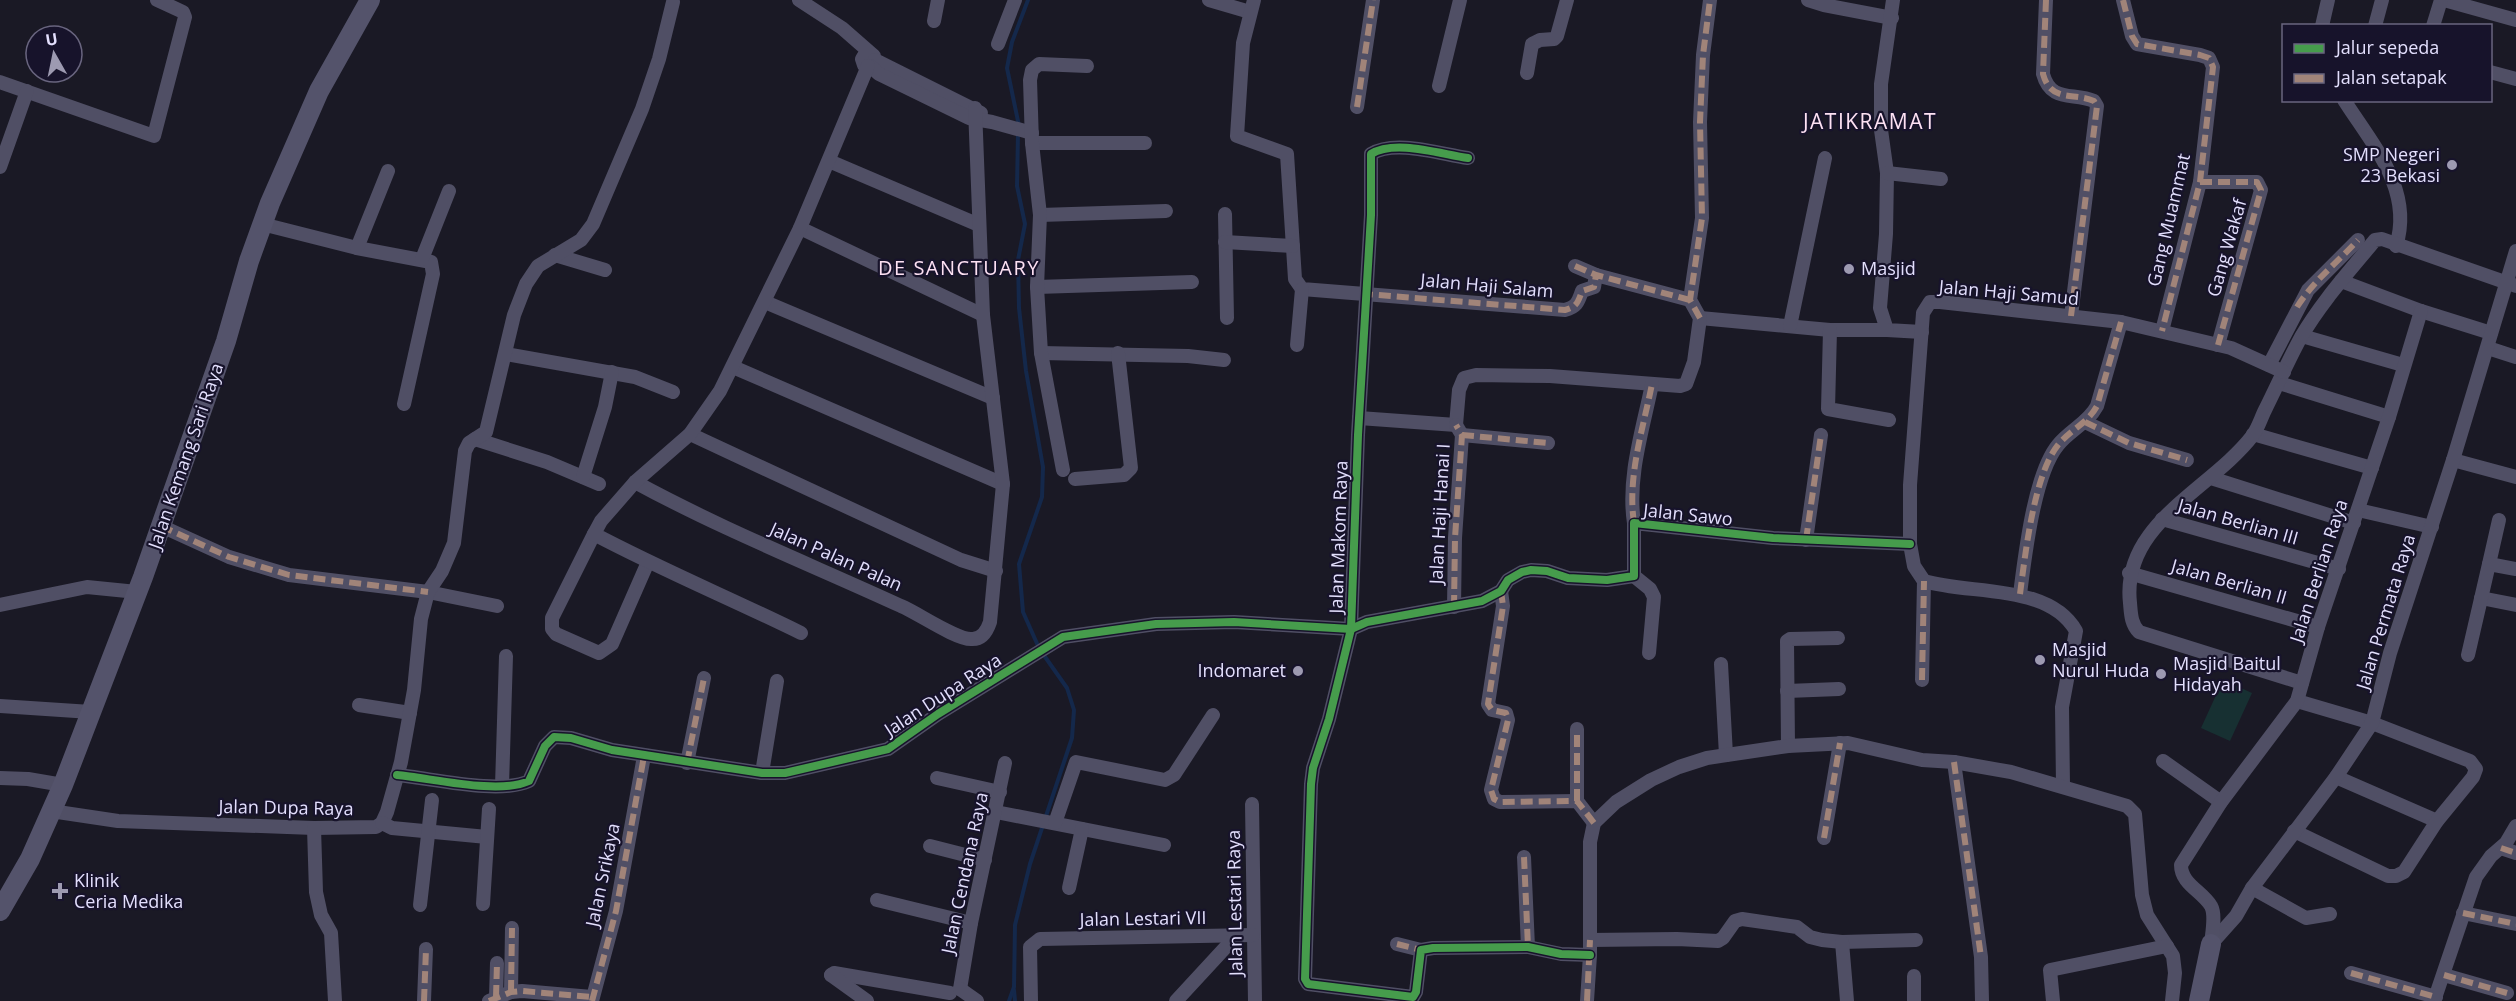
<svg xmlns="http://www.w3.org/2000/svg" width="2516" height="1001" viewBox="0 0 2516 1001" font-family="'Open Sans',sans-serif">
<rect width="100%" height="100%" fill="#1a1925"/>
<path fill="#173032" d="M2223 680 2252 693 2230 741 2201 728Z"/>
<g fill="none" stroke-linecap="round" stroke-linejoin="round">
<g stroke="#14284b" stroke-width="4">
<path d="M1019 126 1007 68 1012 42 1028 0"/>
<path d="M1018 133 1017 186 1025 224 1018 260 1019 308 1026 371 1043 467 1042 497 1019 564 1023 612 1039 648"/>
<path d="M1014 990 1015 1001"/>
<path d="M1009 1001 1014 987 1015 925 1030 864 1072 738 1074 710 1067 688 1043 654"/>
</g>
<g stroke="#504f65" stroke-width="14">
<path d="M799 0 842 28 874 56V64L868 66 864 65 862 59 865 54 870 53"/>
<path d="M1209 0 1250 12"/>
<path d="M1254 0 1243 43 1237 136 1287 154 1295 279 1302 289 1565 310C1577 307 1578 302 1582 291L1594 287 1596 275 1690 300"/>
<path d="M1808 0 1824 5 1892 18"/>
<path d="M1893 0 1881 84V130L1887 173 1886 234 1880 308 1887 330 1922 332"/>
<path d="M2046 0 2043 74C2051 103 2073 92 2094 101L2097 106 2071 316"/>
<path d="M2123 0 2132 36 2137 44 2200 55 2209 58 2213 67 2200 182 2162 331"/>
<path d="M2444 0 2516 20"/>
<path d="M934 21 938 0"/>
<path d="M2322 26 2328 0"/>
<path d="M2375 26 2382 0"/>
<path d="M2433 26 2441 0"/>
<path d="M998 44 1015 0"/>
<path d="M875 60 981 113"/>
<path d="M870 66 879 74 969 118 992 122 1032 133"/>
<path d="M2490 72 2516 79"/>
<path d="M1527 73 1532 44 1540 40 1554 39 1557 36 1567 0"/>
<path d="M0 82 154 136 185 17 183 12 157 0"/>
<path d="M1439 86 1460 0"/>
<path d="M2344 100C2372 144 2414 190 2396 246"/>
<path d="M1357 107 1373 0"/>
<path d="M1032 143H1145"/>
<path d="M1468 158C1440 154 1395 139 1371 154V215L1358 435 1351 629 1329 719 1313 768 1311 784 1305 979 1308 984 1413 997 1416 992 1421 950 1433 948 1528 947 1561 954 1590 955"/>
<path d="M829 161 979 225"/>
<path d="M0 167 27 91"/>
<path d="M1887 173 1941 179"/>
<path d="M2200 182H2257L2261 190 2218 345"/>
<path d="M1225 214 1227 318"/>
<path d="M1040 215 1166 211"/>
<path d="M262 224 357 248 431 262 433 274 404 404"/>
<path d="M800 228 983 315"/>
<path d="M1225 242 1293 246"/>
<path d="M357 248 388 171"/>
<path d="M555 255 605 270"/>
<path d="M422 259 449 191"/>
<path d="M1575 266 1596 275"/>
<path d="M2341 281 2421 311 2491 333"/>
<path d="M1037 287 1192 282"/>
<path d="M765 302 993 398"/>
<path d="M1700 318 1830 330H1887"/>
<path d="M1790 326 1825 158"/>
<path d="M1830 330 1828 409 1889 420"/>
<path d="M2302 336 2403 365"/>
<path d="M1297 345 1302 289"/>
<path d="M2488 348 2516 357"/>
<path d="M1041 353 1188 356 1224 360"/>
<path d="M506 354 635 377 673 392"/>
<path d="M2269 365 2308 290 2358 240"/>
<path d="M733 367 1003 484"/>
<path d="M2279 383 2389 417"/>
<path d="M1359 418 1456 425"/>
<path d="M2085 422 2129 443 2187 460"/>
<path d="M1456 425 1459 390 1464 378 1476 375 1550 376 1680 386 1686 384 1694 362 1700 318 1690 300 1702 218 1700 122 1703 55 1710 0"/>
<path d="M690 434 961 560 996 571"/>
<path d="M2253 434 2372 468"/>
<path d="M1462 435 1548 443"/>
<path d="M475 439 547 462 599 484"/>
<path d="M2453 460 2516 477"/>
<path d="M1063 470 1041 353 1037 287 1040 215 1032 143 1030 80 1032 70 1039 64 1087 66"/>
<path d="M583 477 605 407 612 372"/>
<path d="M2211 478 2354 523"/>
<path d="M1075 479 1124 475 1131 468 1118 353"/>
<path d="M635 482C721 529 812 565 901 606 918 613 955 639 971 639 982 640 987 631 990 622L1003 484 983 315 975 108"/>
<path d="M2358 510 2432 527"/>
<path d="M2162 519 2339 569"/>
<path d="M1634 523C1627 477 1643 429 1652 384"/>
<path d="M161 526 229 557 289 575 428 592 497 606"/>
<path d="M594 534 552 618V629L556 634 599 653 612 644 648 562"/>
<path d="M1806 540 1821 435"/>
<path d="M2489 564 2499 520"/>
<path d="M2129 573 2318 627"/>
<path d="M1634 576 1650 589 1654 597 1649 653"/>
<path d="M1501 591 1503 606 1488 704 1492 710 1506 713 1508 720 1491 790 1494 799 1500 802 1577 801 1594 823"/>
<path d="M2020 594C2025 556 2034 474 2058 445 2070 430 2088 423 2097 406L2121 322"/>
<path d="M2481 598 2516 605"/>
<path d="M0 605 87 587 137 592"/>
<path d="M1454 607 1455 538 1462 435 1456 425"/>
<path d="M801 633C732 599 662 570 594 534L601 521 635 482 690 434 720 391 800 228 868 66"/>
<path d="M2468 655 2489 564 2516 569"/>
<path d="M1721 664 1726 755"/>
<path d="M1922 680 1924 581"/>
<path d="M2302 683 2139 632C2131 624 2131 614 2130 603 2121 523 2211 490 2253 435 2258 428 2261 418 2265 410 2277 386 2288 361 2301 337 2322 301 2349 272 2375 240L2382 239 2516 286"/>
<path d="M1787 691 1839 689"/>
<path d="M359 705 410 713"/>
<path d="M0 706 91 712"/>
<path d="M1788 746 1787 641 1790 639 1838 638"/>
<path d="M2163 761 2221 802"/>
<path d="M1954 762 1981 957 1982 1001"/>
<path d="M687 763 704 678"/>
<path d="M762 773 777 681"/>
<path d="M397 775C431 778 499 795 529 781L545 746 554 737 571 738 612 750 762 773H785L888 749 938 714 1063 637 1156 624 1234 622 1351 629 1367 622 1482 601 1501 591 1508 580 1522 572 1531 570 1547 571 1568 578 1607 580 1634 576V523L1773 538 1910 544"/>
<path d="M2336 777 2437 821"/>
<path d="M0 778 28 779 63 785"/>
<path d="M937 778 1000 792"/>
<path d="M502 786 506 656"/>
<path d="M2063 786 2062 707 2076 631C2049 583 1970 595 1924 581L1914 566 1910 544V485L1923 313 1930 302H1940L2121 322 2231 348 2284 372"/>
<path d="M1577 801V729"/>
<path d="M1252 804 1255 1001"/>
<path d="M51 811 118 821 314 828 376 827 382 823 387 812 401 762 414 690 421 619 428 592 442 571 454 543 465 451 469 443 486 432 514 315 526 284 538 266 581 240 593 224 642 109 659 59 673 2"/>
<path d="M996 812 1164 845"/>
<path d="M382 823 392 828 487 837"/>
<path d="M1055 823 1076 762 1165 780 1174 775 1213 715"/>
<path d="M314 828 316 892 321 915 331 933 335 1001"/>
<path d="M2294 831 2388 876H2396L2404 872 2437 821 2473 777 2476 769 2470 761 2372 723 2297 701"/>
<path d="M1824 838 1840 743"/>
<path d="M930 846 985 860"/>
<path d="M2501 848 2516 853"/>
<path d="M1524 857 1528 947"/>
<path d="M1069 888 1082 829"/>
<path d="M2252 888 2306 918 2330 914"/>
<path d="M877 900 971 923"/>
<path d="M483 904 489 809"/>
<path d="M420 905 432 800"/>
<path d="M2463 913 2516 924"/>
<path d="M1590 940 1677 939 1718 941 1723 938 1735 921 1742 919 1797 927 1810 937 1822 940 1842 942 1916 940"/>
<path d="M1842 942 1847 1001"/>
<path d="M1397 944 1421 950"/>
<path d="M2211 944 2236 916 2252 888 2336 777 2372 723 2390 653 2453 460 2516 251"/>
<path d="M2211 944C2212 933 2216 915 2211 906 2202 891 2181 884 2181 865L2221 802 2297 701 2318 627 2389 417 2421 311"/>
<path d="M2351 973 2436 997"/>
<path d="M831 975 834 973 950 993"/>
<path d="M831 975 867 1001"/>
<path d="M2444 975 2507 993"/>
<path d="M1914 976V1001"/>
<path d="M960 989 971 923 1005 763"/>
<path d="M960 989 977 1001"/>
<path d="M511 992 512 928"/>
<path d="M496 997 497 963"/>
<path d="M424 1001 426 949"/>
<path d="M489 1001 511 992 522 991 592 997"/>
<path d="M592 1001 616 911 644 756"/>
<path d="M1031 1001 1030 947 1040 939 1253 935"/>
<path d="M1176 1001 1236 936"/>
<path d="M1587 1001 1590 955V842L1594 823 1616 802 1651 780 1679 767 1707 758 1788 746 1848 743 1922 760 1954 762 2011 772 2127 806 2135 814 2142 895 2147 915 2173 956 2175 973 2172 1001"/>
<path d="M2053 1001 2050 970 2167 946"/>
<path d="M2434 1001 2476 877 2491 856 2506 843 2516 826"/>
</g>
<g stroke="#54536b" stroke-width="20">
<path d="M0 911 30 859 63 785 143 577 226 341 249 261 270 203 319 91 370 0"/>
<path d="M2199 1001 2211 944"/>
</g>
<g stroke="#a18479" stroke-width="6" stroke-dasharray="12 6" stroke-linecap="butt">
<path d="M2046 0 2043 74C2051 103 2073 92 2094 101L2097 106 2071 316"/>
<path d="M2123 0 2132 36 2137 44 2200 55 2209 58 2213 67 2200 182 2162 331"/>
<path d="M1357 107 1373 0"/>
<path d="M2200 182H2257L2261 190 2218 345"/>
<path d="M1575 266 1596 275"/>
<path d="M1366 290 1365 294 1565 310C1577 307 1578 302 1582 291L1594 287 1596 275 1690 300"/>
<path d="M2297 307C2314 280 2337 263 2358 240"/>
<path d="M1700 318 1690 300 1702 218 1700 122 1703 55 1710 0"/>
<path d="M2085 422 2129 443 2187 460"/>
<path d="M1462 435 1548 443"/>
<path d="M1634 523C1627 477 1643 429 1652 384"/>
<path d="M161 526 229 557 289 575 428 592"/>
<path d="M1806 540 1821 435"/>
<path d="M1501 591 1503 606 1488 704 1492 710 1506 713 1508 720 1491 790 1494 799 1500 802 1577 801 1594 823"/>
<path d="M2020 594C2025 556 2034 474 2058 445 2070 430 2088 423 2097 406L2121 322"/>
<path d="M1454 607 1455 538 1462 435 1456 425"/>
<path d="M1922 680 1924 581"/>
<path d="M1954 762 1981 957"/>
<path d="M687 763 704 678"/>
<path d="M1577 801V729"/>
<path d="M1824 838 1840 743"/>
<path d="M2501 848 2516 853"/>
<path d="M1524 857 1528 947"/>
<path d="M2463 913 2516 924"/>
<path d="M1397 944 1421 950"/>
<path d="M2351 973 2436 997"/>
<path d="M2444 975 2507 993"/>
<path d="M511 992 512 928"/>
<path d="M496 997 497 963"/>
<path d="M424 1001 426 949"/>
<path d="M489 1001 511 992 522 991 592 997"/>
<path d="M592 1001 616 911 644 756"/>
<path d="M1587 1001 1590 940"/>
</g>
<defs>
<g id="cycleway">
<path d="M1468 158C1440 154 1395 139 1371 154V215L1358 435 1351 629 1329 719 1313 768 1311 784 1305 979 1308 984 1413 997 1416 992 1421 950 1433 948 1528 947 1561 954 1590 955"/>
<path d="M397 775C431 778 499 795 529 781L545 746 554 737 571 738 612 750 762 773H785L888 749 938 714 1063 637 1156 624 1234 622 1351 629 1367 622 1482 601 1501 591 1508 580 1522 572 1531 570 1547 571 1568 578 1607 580 1634 576V523L1773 538 1910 544"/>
</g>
</defs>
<use href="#cycleway" stroke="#17132b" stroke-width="11"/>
<use href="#cycleway" stroke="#469c4c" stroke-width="8"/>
</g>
<g fill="#9d9ab1" stroke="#17132b" stroke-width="2">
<circle cx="2452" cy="165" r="6"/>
<circle cx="1849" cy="269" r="6"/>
<circle cx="2040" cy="660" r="6"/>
<circle cx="1298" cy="671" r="6"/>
<circle cx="2161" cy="674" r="6"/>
<path d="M57 882h6v6h6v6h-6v6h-6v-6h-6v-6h6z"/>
</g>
<g text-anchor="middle" stroke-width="4.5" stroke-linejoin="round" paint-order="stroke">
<g font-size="18" fill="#e3dffd" stroke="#17132b" text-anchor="start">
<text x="2440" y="161" text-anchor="end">SMP Negeri<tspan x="2440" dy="21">23 Bekasi</tspan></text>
<text x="1861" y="275">Masjid</text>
<text x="2052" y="656">Masjid<tspan x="2052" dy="21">Nurul Huda</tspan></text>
<text x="2173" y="670">Masjid Baitul<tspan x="2173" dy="21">Hidayah</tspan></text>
<text x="1286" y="677" text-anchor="end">Indomaret</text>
<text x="74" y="887">Klinik<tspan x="74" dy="21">Ceria Medika</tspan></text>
</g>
<g font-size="18" fill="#e3dffd" stroke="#17132b">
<text transform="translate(2169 220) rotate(-77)" y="6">Gang Muammat</text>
<text transform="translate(2227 248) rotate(-74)" y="6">Gang Wakaf</text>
<text transform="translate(1487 286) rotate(5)" y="6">Jalan Haji Salam</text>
<text transform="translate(2009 293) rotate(5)" y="6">Jalan Haji Samud</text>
<text transform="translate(186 456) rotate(-71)" y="6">Jalan Kemang Sari Raya</text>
<text transform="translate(1440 514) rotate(-87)" y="6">Jalan Haji Hanai I</text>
<text transform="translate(1688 515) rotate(6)" y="6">Jalan Sawo</text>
<text transform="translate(2238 522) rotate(16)" y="6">Jalan Berlian III</text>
<text transform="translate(1339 537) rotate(-88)" y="6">Jalan Makom Raya</text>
<text transform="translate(836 557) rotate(24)" y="6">Jalan Palan Palan</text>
<text transform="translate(2319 571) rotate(-72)" y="6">Jalan Berlian Raya</text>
<text transform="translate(2229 582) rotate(16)" y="6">Jalan Berlian II</text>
<text transform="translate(2386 612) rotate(-73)" y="6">Jalan Permata Raya</text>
<text transform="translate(943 695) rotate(-33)" y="6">Jalan Dupa Raya</text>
<text transform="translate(286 808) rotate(1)" y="6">Jalan Dupa Raya</text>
<text transform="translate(965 873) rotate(-78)" y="6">Jalan Cendana Raya</text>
<text transform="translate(603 875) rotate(-78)" y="6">Jalan Srikaya</text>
<text transform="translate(1235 903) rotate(-91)" y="6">Jalan Lestari Raya</text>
<text transform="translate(1143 919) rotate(-1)" y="6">Jalan Lestari VII</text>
</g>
<g font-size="20" letter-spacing="1.5" fill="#fde1f3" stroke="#17132b">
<text x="959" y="275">DE SANCTUARY</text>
</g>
<g font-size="21" letter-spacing="1.5" fill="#fde1f3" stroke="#17132b">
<text x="1870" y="129">JATIKRAMAT</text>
</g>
</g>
<rect x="2282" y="24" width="210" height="78" fill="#17132b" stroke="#69657f" stroke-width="1.5"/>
<rect x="2294" y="44" width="30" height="9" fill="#469c4c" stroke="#69657f" stroke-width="1.5"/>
<text x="2336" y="54" font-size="18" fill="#e3dffd">Jalur sepeda</text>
<rect x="2294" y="74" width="30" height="9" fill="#a18479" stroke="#69657f" stroke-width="1.5"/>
<text x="2336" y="84" font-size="18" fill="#e3dffd">Jalan setapak</text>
<g transform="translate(54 54) rotate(351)"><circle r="28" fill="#17132b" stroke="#69657f" stroke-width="1.5"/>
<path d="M0-4.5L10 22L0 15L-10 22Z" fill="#9d9ab1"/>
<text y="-9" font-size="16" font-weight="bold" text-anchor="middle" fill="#e3dffd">U</text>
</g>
</svg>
